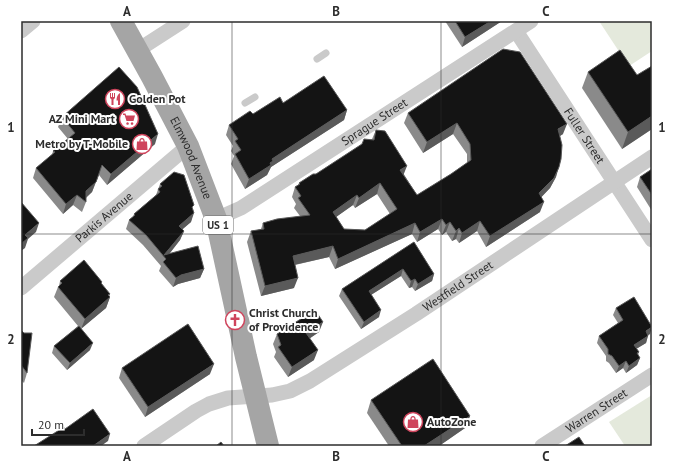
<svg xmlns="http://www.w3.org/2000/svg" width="673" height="467" viewBox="0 0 673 467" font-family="'PT Sans',sans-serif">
<rect width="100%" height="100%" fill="#fff"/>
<g fill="#e4e9dc">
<path d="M599 21H652V51L623 70 622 56Z"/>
<path d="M652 395V446H625L609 422Z"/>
</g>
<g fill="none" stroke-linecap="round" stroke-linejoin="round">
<g stroke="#cacaca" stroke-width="7">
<path d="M317 59 326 53"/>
<path d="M245 103 255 97"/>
</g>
<g stroke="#cacaca" stroke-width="15">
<path d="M21 31 33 21"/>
<path id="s1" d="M516 31 652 240"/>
<path d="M138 50 183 21"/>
<path id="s2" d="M216 219 241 208 531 21"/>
<path id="s3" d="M21 288 188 146"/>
<path id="s4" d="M144 446 196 411 209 404 228 398 272 395 290 391 310 381 416 314 652 157"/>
<path id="s5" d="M542 446 652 375"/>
</g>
<path stroke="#a5a5a5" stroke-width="22" id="s6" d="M121 21 152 77 188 146 216 219 246 357 268 446"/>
</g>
<g fill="#8a8a8a" fill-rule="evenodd">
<path d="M445 21H502L462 47Z"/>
<path d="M588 72 637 75 652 129 622 149 582 88Z"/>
<path d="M283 103 347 110 344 120 271 167 267 175 245 189 231 164 234 156 231 151 233 146 226 135 229 125 253 114Z"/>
<path d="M408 113 563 134 560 136 556 177 550 188 541 197 540 212 486 247 477 231 459 243 456 239 452 241 446 232 442 235 438 229 417 242 412 234 335 269 329 257 295 265 294 288 261 296 247 242 251 231 261 229 263 223 300 216 294 208 296 204 292 197 295 187 298 185 299 183 316 174 372 139 376 130 417 195 451 174 467 163V154L453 134 423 153 404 123ZM377 194 390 214 365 230 344 229 336 217 353 205 355 208Z"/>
<path d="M62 117 155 144 107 185 99 175 92 192 86 198V202L82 212 73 205 63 214 33 178 36 168 52 155 53 151 68 139 58 127Z"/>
<path d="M652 169V211L637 187 640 177Z"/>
<path d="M160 184 193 209 191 222 182 229 184 231 180 240 170 253 204 269 200 278 178 284 173 287 159 271 161 266 143 245 126 229 129 220 133 217 134 214 156 195Z"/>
<path d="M414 242 434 274 432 281 415 291 412 287 409 288 401 276 371 295 379 317 361 329 339 296 342 289Z"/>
<path d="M60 281 101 284 110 297 106 308 81 328 90 350 67 370 52 353 54 346 78 326 54 297 58 287 59 286Z"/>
<path d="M616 308 650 334 648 335 646 343 636 349 639 352 638 355 640 358 637 365 626 373 623 368 616 373 609 363 606 361V356L597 343 599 336 618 323 613 315Z"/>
<path d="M21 330 24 333 27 373 24 383 21 380Z"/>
<path d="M319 332 310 338 314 360 288 377 274 357 276 352 273 344 277 334Z"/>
<path d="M122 368 210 374 145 417 119 378Z"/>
<path d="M371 400 470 416 465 428 439 446H389L367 413Z"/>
</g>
<g fill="#5a5a5a">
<path d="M491 21H502L462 47 465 37Z"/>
<path d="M347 110 344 120 271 167 267 175 245 189 249 179 272 159Z"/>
<path d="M652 116V129L622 149 628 132Z"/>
<path d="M457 123 453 134 423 153 427 142Z"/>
<path d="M567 124 563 134 555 139 558 129Z"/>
<path d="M158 134 155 144 107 185 111 174Z"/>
<path d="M102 165 92 192 83 200 86 191Z"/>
<path d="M407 166 403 176 400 170Z"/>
<path d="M559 167 556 177 550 188 535 204 539 193Z"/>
<path d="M380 183 377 194 355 208 359 198Z"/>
<path d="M77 195 73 205 63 214 66 204Z"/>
<path d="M357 195 353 205 329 222 333 212Z"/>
<path d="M544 202 540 212 486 247 490 236Z"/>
<path d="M194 213 191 222 176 235 179 226Z"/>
<path d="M442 219 438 229 417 242 420 232Z"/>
<path d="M480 221 477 231 459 243 462 233Z"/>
<path d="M450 222 446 232 442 235 446 225Z"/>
<path d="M39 223 36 232 28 239 25 248 21 251V244L25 235Z"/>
<path d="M415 223 412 234 335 269 338 259Z"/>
<path d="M459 228 456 239 452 241 456 231Z"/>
<path d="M184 231 180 240 166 258 164 255Z"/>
<path d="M333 246 329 257 289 266 293 256Z"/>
<path d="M204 269 200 278 178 284 173 287 176 278 181 275Z"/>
<path d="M403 269 401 276 366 298 369 291Z"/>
<path d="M434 274 432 281 415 291 418 284Z"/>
<path d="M298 278 294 288 261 296 265 286Z"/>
<path d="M415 279 412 287 409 288 411 281Z"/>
<path d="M110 294 108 299 110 297 106 308 81 329 85 319Z"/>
<path d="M381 310 379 317 361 329 364 322Z"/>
<path d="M323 322 319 332 303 343 306 333Z"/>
<path d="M652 327 650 334 643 338 646 331Z"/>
<path d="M648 336 646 343 631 352 634 345Z"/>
<path d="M93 343 90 350 67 370 70 363Z"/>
<path d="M318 350 314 360 288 377 292 367Z"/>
<path d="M640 358 637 365 626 373 629 366Z"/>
<path d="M626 361 623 368 616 373 619 366Z"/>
<path d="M214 364 210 374 145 417 148 407Z"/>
<path d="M470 416 465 428 439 446H424Z"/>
<path d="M110 434 108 441 101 446H93Z"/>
</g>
<g fill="#141414" stroke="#5a5a5a" fill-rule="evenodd">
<path d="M455 21H491L465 37Z"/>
<path d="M503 49 520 52 567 124 558 129 562 145 561 159 559 167 554 178 539 193 544 202 490 236 480 221 462 233 459 228 456 231 450 222 446 225 442 219 420 232 415 223 338 259 333 246 293 256 298 278 265 286 251 231 264 229 263 223 277 219 310 215 298 198 301 196 295 187 300 184 299 183 313 174H316L362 144 364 139 374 140 376 130 385 131 407 166 400 170 417 195 451 174 471 160 470 144 457 123 427 142 408 113ZM380 183 397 209 365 230 344 229 333 212 357 195 359 198Z"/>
<path d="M620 50 637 75 652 66V116L628 132 588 72Z"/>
<path d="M119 67 137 87 158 134 111 174 102 165 96 182 86 191V202L77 195 66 204 36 168 55 152 53 151 75 133 62 117Z"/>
<path d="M324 76 347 110 272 159 273 161 270 163 271 165 249 179 235 154 241 150 235 141 238 139 229 125 250 111 253 114 280 97 283 103Z"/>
<path d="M652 169V195L640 177Z"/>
<path d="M174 172 184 175 194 205 192 207 194 213 179 226 184 231 164 255 198 246 204 269 181 275 176 278 163 262 166 259 146 235 129 220 135 215 134 214 160 192 158 189 162 186 160 184Z"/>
<path d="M21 202 39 223 25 235 28 238 21 244Z"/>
<path d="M414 242 434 274 418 284 415 279 411 281 403 269 369 291 381 310 364 322 342 289Z"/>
<path d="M84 260 102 282 101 283 110 294 108 295 110 297 85 319 58 287 62 283 60 281Z"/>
<path d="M634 297 652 327 646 331 648 336 634 345 639 352 637 353 640 358 629 366 626 361 619 366 612 356 608 354V349L599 336 623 320 616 308Z"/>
<path d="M315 310 323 322 306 333 318 350 292 367 278 347 281 345 277 334Z"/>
<path d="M188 324 214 364 148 407 122 368Z"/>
<path d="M79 326 93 343 70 363 54 346Z"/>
<path d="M21 330 24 333H32L27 373 21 365Z"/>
<path d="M433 359 470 416 424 446H402L371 400Z"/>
<path d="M93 409 110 434 93 446H34L64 427 65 429Z"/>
<path d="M579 437 585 446H565Z"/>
<path d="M221 442 224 446H216Z"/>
</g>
<path fill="none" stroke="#2d2d2d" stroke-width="1" stroke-opacity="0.55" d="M232 21V446M441 21V446M21 234H652"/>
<defs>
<symbol id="restaurant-ring" viewBox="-11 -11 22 22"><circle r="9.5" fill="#fff" stroke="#cf445c" stroke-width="1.5"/><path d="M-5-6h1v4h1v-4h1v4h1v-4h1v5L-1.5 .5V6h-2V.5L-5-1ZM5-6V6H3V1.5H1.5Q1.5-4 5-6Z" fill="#cf445c"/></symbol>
<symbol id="supermarket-ring" viewBox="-11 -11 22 22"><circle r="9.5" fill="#fff" stroke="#cf445c" stroke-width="1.5"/><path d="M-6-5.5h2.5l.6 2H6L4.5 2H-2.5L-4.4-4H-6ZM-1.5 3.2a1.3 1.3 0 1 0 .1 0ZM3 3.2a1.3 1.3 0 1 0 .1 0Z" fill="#cf445c"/></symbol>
<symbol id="shop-ring" viewBox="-11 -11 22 22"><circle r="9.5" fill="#fff" stroke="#cf445c" stroke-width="1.5"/><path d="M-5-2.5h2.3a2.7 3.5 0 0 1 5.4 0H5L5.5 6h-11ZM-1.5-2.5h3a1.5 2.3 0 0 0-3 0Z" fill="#cf445c"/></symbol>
<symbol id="church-ring" viewBox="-11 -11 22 22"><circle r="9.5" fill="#fff" stroke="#cf445c" stroke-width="1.5"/><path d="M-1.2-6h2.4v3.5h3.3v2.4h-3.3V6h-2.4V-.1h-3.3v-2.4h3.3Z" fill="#cf445c"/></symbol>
</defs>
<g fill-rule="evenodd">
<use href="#restaurant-ring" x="104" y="88" width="22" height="22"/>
<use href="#supermarket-ring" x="118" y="108" width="22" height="22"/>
<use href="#shop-ring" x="131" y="133" width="22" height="22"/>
<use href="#church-ring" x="224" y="309" width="22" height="22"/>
<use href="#shop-ring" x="402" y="411" width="22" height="22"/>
</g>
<g text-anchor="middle" stroke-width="4" stroke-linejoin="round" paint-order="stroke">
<rect fill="#fff" stroke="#6c6c6c" stroke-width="1" x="203" y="216" width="30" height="18" rx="3"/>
<g font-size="11" font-weight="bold" fill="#2d2d2d">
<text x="218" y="229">US 1</text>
</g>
<g font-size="12" font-weight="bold" fill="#2d2d2d" stroke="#fff" text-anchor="start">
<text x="129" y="103">Golden Pot</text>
<text x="115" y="123" text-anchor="end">AZ Mini Mart</text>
<text x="128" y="148" text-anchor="end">Metro by T-Mobile</text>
<text x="249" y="317">Christ Church<tspan x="249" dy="14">of Providence</tspan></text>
<text x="427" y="426">AutoZone</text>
</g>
<g font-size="12" fill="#2d2d2d" stroke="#fff">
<text dy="4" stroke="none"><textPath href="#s2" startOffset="186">Sprague Street</textPath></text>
<text dy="4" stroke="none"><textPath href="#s1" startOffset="125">Fuller Street</textPath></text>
<text dy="4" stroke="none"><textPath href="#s6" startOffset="154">Elmwood Avenue</textPath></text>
<text dy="4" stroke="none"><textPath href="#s3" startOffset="109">Parkis Avenue</textPath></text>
<text dy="4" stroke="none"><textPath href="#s4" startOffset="358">Westfield Street</textPath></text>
<text dy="4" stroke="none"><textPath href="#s5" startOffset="65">Warren Street</textPath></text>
</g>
</g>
<rect width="673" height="467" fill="none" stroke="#ffffff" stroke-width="44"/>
<path d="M32 429v6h52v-6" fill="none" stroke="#2d2d2d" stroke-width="2"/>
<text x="38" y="429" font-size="12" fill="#2d2d2d" stroke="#ffffff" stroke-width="3" paint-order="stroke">20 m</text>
<rect x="22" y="22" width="629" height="423" fill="none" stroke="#2d2d2d" stroke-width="1.5"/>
<g font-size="13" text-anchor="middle" font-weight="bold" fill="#2d2d2d">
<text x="127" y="16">A</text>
<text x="336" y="16">B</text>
<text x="546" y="16">C</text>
<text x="11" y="132">1</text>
<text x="662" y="132">1</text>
<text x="11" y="344">2</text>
<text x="662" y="344">2</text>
<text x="127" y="461">A</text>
<text x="336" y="461">B</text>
<text x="546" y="461">C</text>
</g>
</svg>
